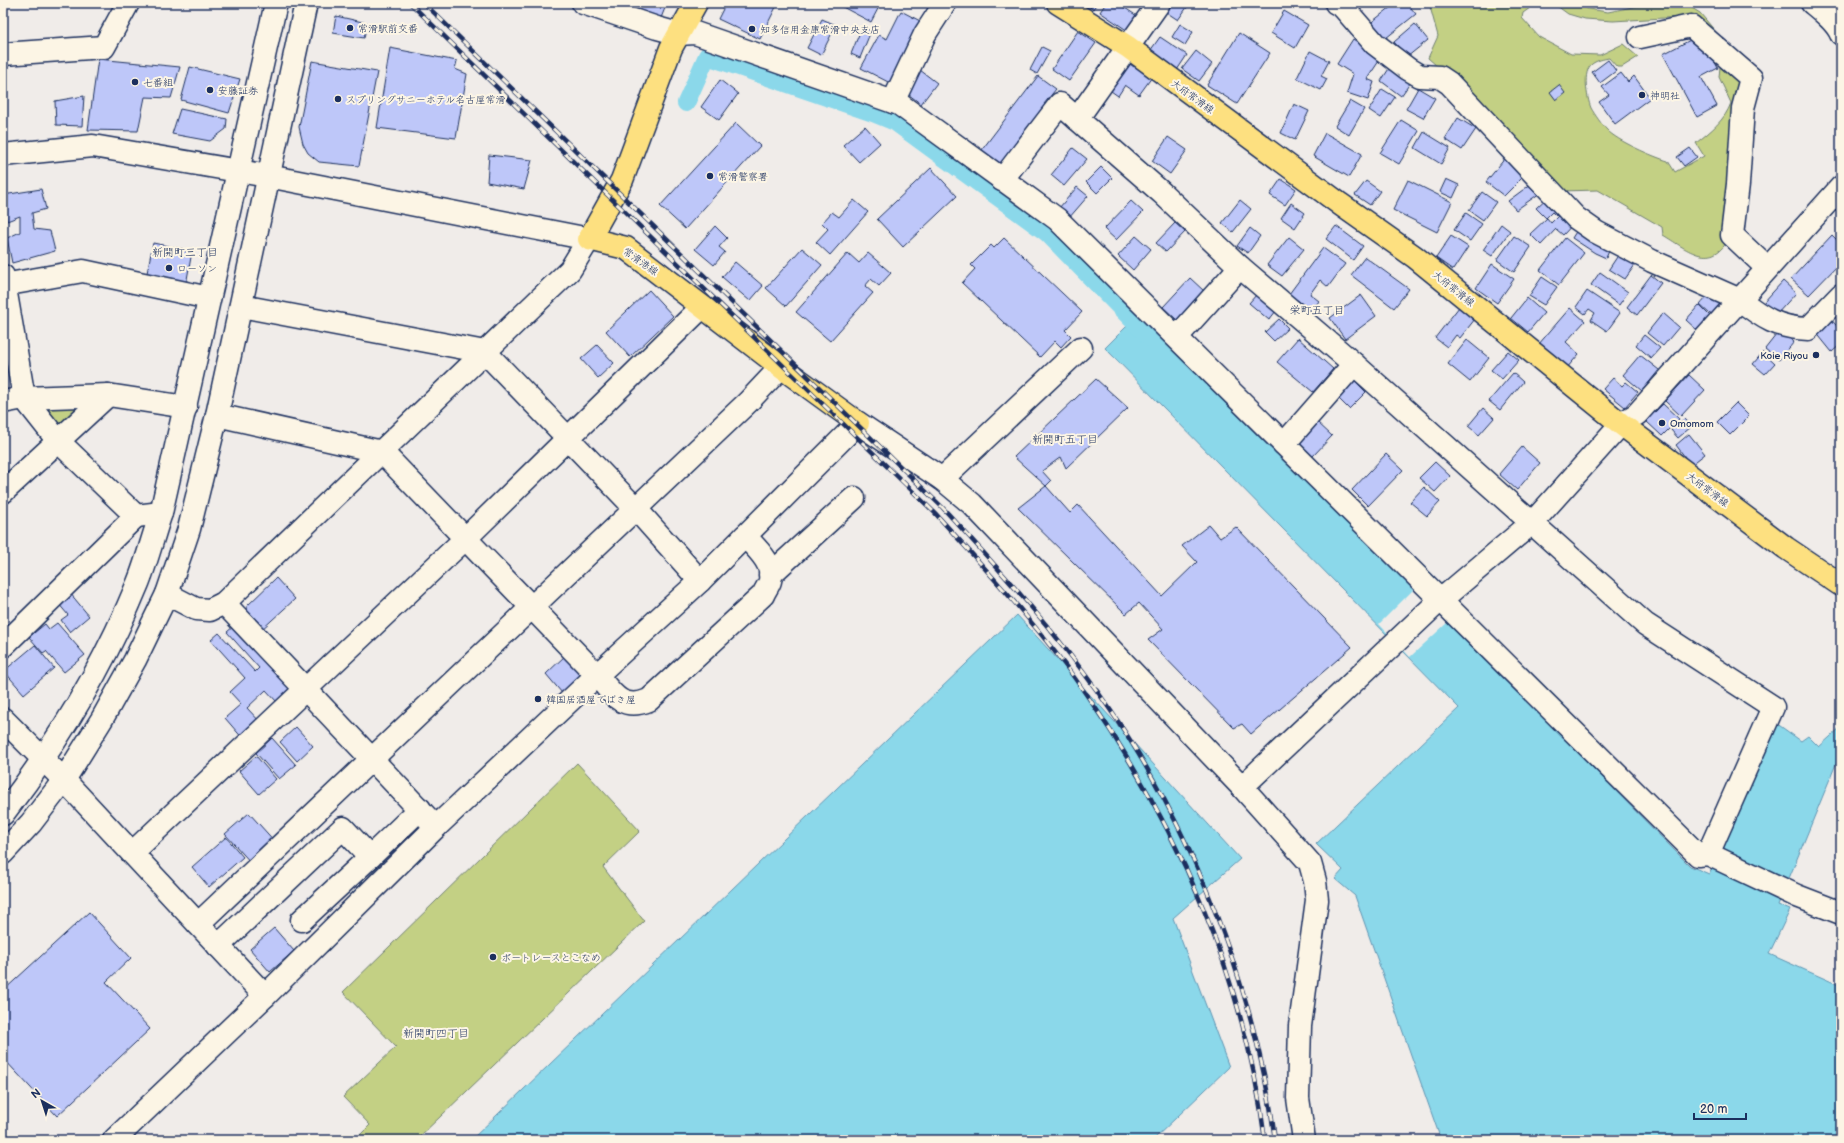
<svg xmlns="http://www.w3.org/2000/svg" width="1844" height="1143" viewBox="0 0 1844 1143" font-family="'Balsamiq Sans','Klee One',sans-serif">
<rect width="100%" height="100%" fill="#f0ece9"/>
<filter id="ink" filterUnits="userSpaceOnUse"><feTurbulence type="fractalNoise" baseFrequency=".025" numOctaves="2"/><feDisplacementMap in="SourceGraphic" scale="8" xChannelSelector="R" yChannelSelector="G"/><feConvolveMatrix kernelMatrix="1 2 1 2 8 2 1 2 1" color-interpolation-filters="sRGB"/></filter>
<g filter="url(#ink)">
<g fill="#c3d084" stroke="#6f8071">
<path d="M1429 3H1537L1523 13 1522 18 1539 37 1571 54 1600 55 1623 44 1638 57 1622 67H1617L1609 58C1604 59 1597 60 1592 64 1582 71 1587 98 1591 108 1595 115 1602 125 1607 130 1617 141 1654 157 1668 161L1675 172 1704 156 1696 143C1711 131 1725 120 1731 103L1719 77 1720 67 1698 25 1681 17 1613 21 1585 19 1568 14 1553 3H1577L1588 9 1608 12 1652 3H1684L1700 13 1716 32 1725 60 1739 84 1728 240C1710 271 1685 248 1663 235L1662 227 1598 190 1561 191 1454 81 1428 58 1438 36Z"/>
<path d="M108 395 58 441 24 398Z"/>
<path d="M577 763 640 831 603 867 644 921 416 1140H355L370 1125 343 1097 396 1047 343 992Z"/>
</g>
<g fill="#8bd8ea" stroke="#5e94b2">
<path d="M1139 314 1415 588 1690 866 1709 874 1776 723 1801 741 1808 736 1819 747 1841 727V760L1836 764 1778 905 1790 910 1769 954 1841 986V1140H1441L1355 896 1335 879 1343 870 1316 844 1459 708 1105 348Z"/>
<path d="M1017 615 1240 859 1173 918 1229 1067 1153 1140H471Z"/>
</g>
<path fill="#f0ece9" d="M1415 588 1448 622 1410 657 1379 624Z"/>
<g fill="none" stroke-linecap="round" stroke-linejoin="round">
<path stroke="#8bd8ea" stroke-width="18" d="M686 103 707 56 873 113 895 122 1047 233 1150 338"/>
</g>
<g fill="#bec7f9" stroke="#1b2f5e">
<path d="M622 3H667L661 18Z"/>
<path d="M726 3H778L760 39 718 19Z"/>
<path d="M835 3H881L871 22Z"/>
<path d="M1083 3H1097L1093 9Z"/>
<path d="M1106 3H1120L1119 4 1137 16 1128 31 1100 12Z"/>
<path d="M1133 3H1145L1141 8Z"/>
<path d="M1167 3H1190L1178 20 1163 10Z"/>
<path d="M1396 3H1407L1416 14 1381 42 1368 25Z"/>
<path d="M1841 6V14L1837 11Z"/>
<path d="M901 11 924 23 892 84 861 68 879 35 887 39Z"/>
<path d="M1284 11 1308 25 1295 48 1271 33Z"/>
<path d="M336 16 367 23 364 38 333 33Z"/>
<path d="M822 19 836 25 821 55 807 48Z"/>
<path d="M1180 24 1193 32 1185 45 1172 37Z"/>
<path d="M1415 24 1428 40 1407 57 1394 42Z"/>
<path d="M862 27 871 31 860 58 851 54Z"/>
<path d="M1078 31 1096 43 1069 81 1052 69Z"/>
<path d="M1239 33 1270 53 1237 104 1207 85Z"/>
<path d="M1700 35 1718 68 1701 77 1717 106 1697 117 1663 54Z"/>
<path d="M1160 37 1187 55 1177 70 1150 51Z"/>
<path d="M1353 39 1381 58 1367 79 1374 82 1368 100 1347 93 1353 74 1337 64Z"/>
<path d="M1042 47 1050 51 1037 74 1030 70Z"/>
<path d="M390 48 457 61 455 69 467 74 456 138 377 128Z"/>
<path d="M1196 51 1212 64 1199 81 1182 69Z"/>
<path d="M1310 51 1329 61 1321 76 1327 79 1321 90 1297 78Z"/>
<path d="M98 59 180 67 171 98 145 97 138 131 88 130Z"/>
<path d="M1123 59 1134 67 1136 65 1152 77 1139 95 1125 85 1118 96 1104 86Z"/>
<path d="M1608 60 1616 71 1600 83 1592 72Z"/>
<path d="M312 61 377 72 359 166 319 162 308 153 303 144 299 127Z"/>
<path d="M1392 64 1413 79 1401 96 1381 81Z"/>
<path d="M190 67 240 79 229 113 181 100Z"/>
<path d="M920 70 937 83 921 104 904 91Z"/>
<path d="M1621 73 1628 82 1634 76 1650 98 1615 124 1599 102 1609 95 1602 87Z"/>
<path d="M1038 76 1056 89 1044 104 1046 106 1001 166 981 151Z"/>
<path d="M720 80 738 94 719 120 701 107Z"/>
<path d="M1559 85 1565 93 1556 100 1550 92Z"/>
<path d="M1418 88 1435 98 1423 118 1406 109Z"/>
<path d="M1382 89 1395 97 1381 118 1369 110Z"/>
<path d="M84 96 82 126 56 125 55 101Z"/>
<path d="M1350 101 1364 109 1349 135 1335 126Z"/>
<path d="M1294 104 1309 111 1295 140 1281 133Z"/>
<path d="M180 109 227 119 226 129 210 141 172 134Z"/>
<path d="M1458 118 1476 129 1462 150 1445 139Z"/>
<path d="M1401 120 1419 131 1399 164 1380 153Z"/>
<path d="M736 123 760 146 685 229 660 206Z"/>
<path d="M865 126 880 143 859 162 843 145Z"/>
<path d="M1424 132 1450 148 1441 164 1415 148Z"/>
<path d="M1325 133 1362 154 1349 177 1313 156Z"/>
<path d="M1168 137 1187 150 1170 174 1152 161Z"/>
<path d="M1073 148 1087 159 1064 186 1051 175Z"/>
<path d="M1690 148 1697 157 1684 166 1677 157Z"/>
<path d="M489 155 532 160 524 189 487 182Z"/>
<path d="M1506 157 1524 176 1504 196 1486 182Z"/>
<path d="M1101 167 1112 178 1097 193 1086 182Z"/>
<path d="M931 168 957 196 903 247 877 219Z"/>
<path d="M1281 179 1296 189 1285 205 1270 195Z"/>
<path d="M1446 179 1459 185 1453 198 1440 192Z"/>
<path d="M1408 180 1452 202 1437 232 1393 210Z"/>
<path d="M1366 181 1380 191 1370 205 1355 195Z"/>
<path d="M1535 181 1543 191 1516 210 1508 201Z"/>
<path d="M1077 187 1088 196 1069 218 1059 208Z"/>
<path d="M41 189 46 209 32 213 34 229 50 231 55 251 12 263 7 238 20 232V216L7 221 3 195Z"/>
<path d="M1482 192 1496 202 1483 220 1469 210Z"/>
<path d="M1551 194 1565 208 1556 216 1552 212 1546 218 1536 208Z"/>
<path d="M854 200 868 212 830 255 816 242 828 229 822 223 832 212 839 217Z"/>
<path d="M1240 200 1251 209 1233 232 1222 223Z"/>
<path d="M1131 201 1143 212 1116 240 1104 229Z"/>
<path d="M1291 203 1305 213 1295 228 1281 218Z"/>
<path d="M1565 209 1576 221 1563 235 1556 229 1541 245 1530 234 1547 218 1551 223Z"/>
<path d="M1466 213 1482 224 1470 241 1454 230Z"/>
<path d="M1175 223 1185 232 1166 252 1156 243Z"/>
<path d="M1501 224 1510 231 1492 256 1483 250Z"/>
<path d="M715 226 727 238 719 247 725 252 714 265 695 249Z"/>
<path d="M1336 226 1363 246 1353 260 1326 239Z"/>
<path d="M1579 227 1611 246 1606 258 1595 253 1572 238Z"/>
<path d="M1250 228 1260 236 1248 253 1237 246Z"/>
<path d="M1832 235 1841 244V262L1809 295 1791 279Z"/>
<path d="M1136 236 1151 249 1133 270 1118 256Z"/>
<path d="M1451 236 1468 247 1453 270 1436 258Z"/>
<path d="M1514 236 1531 247 1514 272 1497 260Z"/>
<path d="M1289 237 1304 249 1282 276 1267 265Z"/>
<path d="M1004 238 1082 312 1065 330 1071 336 1061 347 1055 341 1040 357 962 283 975 269 971 265 991 245 994 248Z"/>
<path d="M1565 238 1584 253 1559 285 1540 270Z"/>
<path d="M153 243 183 249 191 257 186 285 146 278Z"/>
<path d="M802 248 822 265 786 306 766 288Z"/>
<path d="M1323 248 1345 264 1328 287 1320 280 1310 294 1319 301 1312 311 1289 294Z"/>
<path d="M848 253 859 263 868 253 891 273 879 286 871 279 865 286 873 293 830 341 796 312Z"/>
<path d="M1619 254 1635 265 1625 279 1609 269Z"/>
<path d="M1365 257 1409 289 1394 308 1351 275Z"/>
<path d="M735 262 763 286 750 301 722 277Z"/>
<path d="M1492 264 1514 279 1497 303 1476 288Z"/>
<path d="M1600 272 1628 292 1619 305 1591 285Z"/>
<path d="M1651 275 1661 283 1637 315 1627 307Z"/>
<path d="M1542 277 1557 287 1544 305 1529 296Z"/>
<path d="M1190 278 1204 291 1177 320 1163 307Z"/>
<path d="M1783 281 1796 293 1776 315 1763 303Z"/>
<path d="M649 290 673 316 630 357 606 331Z"/>
<path d="M1587 291 1620 313 1607 331 1591 320 1595 313 1589 309 1585 314 1576 307Z"/>
<path d="M1712 291 1723 300 1711 315 1700 305Z"/>
<path d="M1257 294 1276 311 1269 320 1249 303Z"/>
<path d="M1361 295 1376 316 1345 339 1330 318Z"/>
<path d="M1527 298 1544 313 1528 332 1511 318Z"/>
<path d="M1699 305 1710 316 1697 330 1686 320Z"/>
<path d="M1459 307 1475 319 1460 338 1456 335 1447 347 1435 338Z"/>
<path d="M1570 308 1585 321 1566 342 1579 354 1566 369 1538 345Z"/>
<path d="M1841 308V321L1834 314Z"/>
<path d="M1663 313 1679 327 1663 346 1647 333Z"/>
<path d="M1830 318 1841 331V344L1832 352 1815 331Z"/>
<path d="M1279 319 1288 328 1274 341 1265 332Z"/>
<path d="M1780 330 1794 342 1779 360 1765 349Z"/>
<path d="M1644 335 1660 348 1651 358 1636 345Z"/>
<path d="M1298 338 1333 369 1313 392 1277 362Z"/>
<path d="M1467 340 1489 358 1470 382 1448 364Z"/>
<path d="M597 345 614 363 598 378 581 359Z"/>
<path d="M1508 351 1519 360 1502 379 1491 370Z"/>
<path d="M1763 352 1775 363 1765 374 1753 364Z"/>
<path d="M1640 355 1659 370 1642 391 1623 375Z"/>
<path d="M1513 373 1523 382 1500 410 1489 401Z"/>
<path d="M1689 375 1705 390 1681 416 1665 401Z"/>
<path d="M1613 378 1622 386 1626 382 1638 392 1625 407 1603 389Z"/>
<path d="M1096 379 1128 408 1066 468 1061 457 1042 471 1051 481 1046 486 1014 457Z"/>
<path d="M1354 380 1366 392 1349 409 1337 397Z"/>
<path d="M1736 403 1749 416 1730 435 1717 422Z"/>
<path d="M1663 404 1679 419 1662 436 1646 421Z"/>
<path d="M1483 408 1494 418 1479 435 1468 426Z"/>
<path d="M1684 419 1691 427 1678 438 1671 430Z"/>
<path d="M1317 422 1332 436 1312 457 1297 442Z"/>
<path d="M1689 434 1705 454 1691 465 1676 445Z"/>
<path d="M1522 447 1540 463 1517 490 1499 474Z"/>
<path d="M1386 454 1403 470 1368 506 1352 490Z"/>
<path d="M1435 462 1450 476 1435 492 1419 478Z"/>
<path d="M1046 486 1070 513 1078 505 1162 596 1197 562 1182 546 1209 525 1220 538 1236 527 1352 647 1251 734 1242 724 1234 728 1148 640 1163 629 1139 603 1126 614 1018 508Z"/>
<path d="M1424 487 1440 502 1427 516 1410 502Z"/>
<path d="M276 578 295 599 260 631 246 616 247 606Z"/>
<path d="M70 593 89 616 70 632 61 620 68 615 58 603Z"/>
<path d="M57 623 85 655 64 672 46 651 43 653 29 637 45 624 49 629Z"/>
<path d="M234 626 291 689 277 702 266 690 247 708 262 724 244 740 225 718 241 704 230 692 245 678 211 640 219 633 255 672 259 668 227 632Z"/>
<path d="M35 645 54 668 24 694 4 671Z"/>
<path d="M567 654 584 673 562 693 546 674Z"/>
<path d="M296 727 313 746 297 761 280 742Z"/>
<path d="M272 738 296 765 279 779 256 753Z"/>
<path d="M256 756 276 779 259 794 239 771Z"/>
<path d="M249 813 277 844 253 865 225 834Z"/>
<path d="M226 837 243 857 209 887 192 867Z"/>
<path d="M89 912 131 958 106 982 150 1029 57 1116 3 1058V991Z"/>
<path d="M274 928 294 951 270 972 250 949Z"/>
</g>
<g fill="none" stroke-linecap="round" stroke-linejoin="round">
<defs>
<g id="minor">
<path d="M583 3 657 28 679 34 695 33 899 104 1057 219 1698 855 1708 854 1797 896 1841 913"/>
<path d="M1336 3 1343 7 1375 44 1408 69 1420 76 1440 77 1449 83 1576 218 1596 232 1652 261 1740 300C1763 318 1778 328 1808 329L1841 295"/>
<path d="M1812 3C1823 12 1836 22 1841 34"/>
<path d="M1640 37 1691 26 1751 78 1743 108 1738 184 1732 235 1767 268"/>
<path d="M3 54 104 47 128 3"/>
<path d="M893 102 925 34 945 3"/>
<path d="M1077 119 1159 3"/>
<path d="M3 155 93 146 268 176 589 239 570 270 224 603 210 610 196 609 167 594"/>
<path d="M1002 180 1060 104 1162 193 1240 267 1354 364 1645 624 1773 707 1708 854"/>
<path d="M3 276 24 398 58 441 136 516 161 513"/>
<path d="M3 285 83 271 209 298"/>
<path d="M241 306 485 352 636 509 700 581"/>
<path d="M1177 337 1240 267"/>
<path d="M3 402 24 398 108 395 186 407"/>
<path d="M217 415 382 452 597 675C613 695 622 711 649 700L763 595C765 590 769 585 770 581 775 564 755 547 745 536"/>
<path d="M1284 444 1354 364"/>
<path d="M942 479 1081 348"/>
<path d="M3 492 108 395"/>
<path d="M770 575 854 498"/>
<path d="M224 603 436 827"/>
<path d="M3 646 136 516"/>
<path d="M3 719 64 780 265 996"/>
<path d="M1242 787 1436 604 1533 522 1621 424 1637 414 1841 187"/>
<path d="M3 814C58 743 104 666 138 583 147 561 153 536 161 513L276 3"/>
<path d="M3 853 31 823 64 780 102 719 135 660 167 594 189 529 217 415 306 3"/>
<path d="M132 853 466 538 702 307"/>
<path d="M302 920 370 857"/>
<path d="M198 924 748 402 781 367"/>
<path d="M218 946 343 828 370 857 420 809"/>
<path d="M114 1140 265 996 436 827 597 675 700 581 858 423 942 479 972 504 1242 787 1310 863 1315 881 1317 900 1300 1026 1298 1098 1304 1140"/>
</g>
<g id="major">
<path d="M696 3 671 48 622 180 589 239 626 248 781 367 858 423"/>
<path d="M1058 3 1128 47 1340 204 1415 257 1621 424 1786 548 1841 585"/>
</g>
</defs>
<use href="#minor" stroke="#1b2f5e" stroke-width="25"/>
<use href="#major" stroke="#1b2f5e" stroke-width="25"/>
<use href="#minor" stroke="#fcf5e5" stroke-width="22"/>
<use href="#major" stroke="#fde080" stroke-width="22"/>
<defs>
<g id="rail">
<path d="M410 3 935 513C988 572 1043 631 1088 697 1179 828 1245 981 1265 1140"/>
<path d="M424 3 942 507C1013 584 1084 663 1138 753 1205 864 1259 1011 1275 1140"/>
</g>
</defs>
<use href="#rail" stroke="#1b2f5e" stroke-width="4.5"/>
<use href="#rail" stroke="#fcf5e5" stroke-width="3" stroke-dasharray="9" stroke-linecap="butt"/>
</g>
</g>
<g fill="#1b2f5e" stroke="#fcf5e5" stroke-width="1.5">
<circle cx="350" cy="28" r="4"/>
<circle cx="752" cy="29" r="4"/>
<circle cx="135" cy="82" r="4"/>
<circle cx="210" cy="90" r="4"/>
<circle cx="1642" cy="95" r="4"/>
<circle cx="338" cy="99" r="4"/>
<circle cx="710" cy="176" r="4"/>
<circle cx="169" cy="268" r="4"/>
<circle cx="1816" cy="355" r="4"/>
<circle cx="1662" cy="423" r="4"/>
<circle cx="538" cy="699" r="4"/>
<circle cx="493" cy="957" r="4"/>
</g>
<g text-anchor="middle" stroke-width="4" stroke-linejoin="round" paint-order="stroke">
<g font-size="10" fill="#1b2f5e" stroke="#fcf5e5" text-anchor="start">
<text x="358" y="32">常滑駅前交番</text>
<text x="760" y="33">知多信用金庫常滑中央支店</text>
<text x="143" y="86">七番組</text>
<text x="218" y="94">安藤証券</text>
<text x="1650" y="99">神明社</text>
<text x="346" y="103">スプリングサニーホテル名古屋常滑</text>
<text x="718" y="180">常滑警察署</text>
<text x="177" y="272">ローソン</text>
<text x="1808" y="359" text-anchor="end">Koie Riyou</text>
<text x="1670" y="427">Omomom</text>
<text x="546" y="703">韓国居酒屋でばき屋</text>
<text x="501" y="961">ボートレースとこなめ</text>
</g>
<g font-size="10" fill="#1b2f5e" stroke="#fcf5e5">
<text transform="translate(1193 96) rotate(36)" y="4">大府常滑線</text>
<text transform="translate(641 261) rotate(35)" y="4">常滑港線</text>
<text transform="translate(1454 288) rotate(39)" y="4">大府常滑線</text>
<text transform="translate(1708 489) rotate(37)" y="4">大府常滑線</text>
</g>
<g font-size="11" fill="#1b2f5e" stroke="#fcf5e5">
<text x="185" y="256">新開町三丁目</text>
<text x="1317" y="314">栄町五丁目</text>
<text x="1065" y="443">新開町五丁目</text>
<text x="436" y="1037">新開町四丁目</text>
</g>
</g>
<rect width="1844" height="1143" fill="none" stroke="#fcf5e5" stroke-width="16"/>
<rect x="8" y="8" width="1828" height="1127" fill="none" stroke="#1b2f5e" stroke-width="1.5" filter="url(#ink)"/>
<g transform="translate(42 1101) rotate(321)" stroke="#fcf5e5" stroke-width="3" paint-order="stroke">
<path d="M0-3L7 15L0 10L-7 15Z" fill="#1b2f5e"/>
<text y="-6" font-size="11" font-weight="bold" text-anchor="middle" fill="#1b2f5e">N</text>
</g>
<path d="M1694 1113v6h52v-6" fill="none" stroke="#1b2f5e" stroke-width="2"/>
<text x="1700" y="1113" font-size="12" fill="#1b2f5e" stroke="#fcf5e5" stroke-width="3" paint-order="stroke">20 m</text>
</svg>
